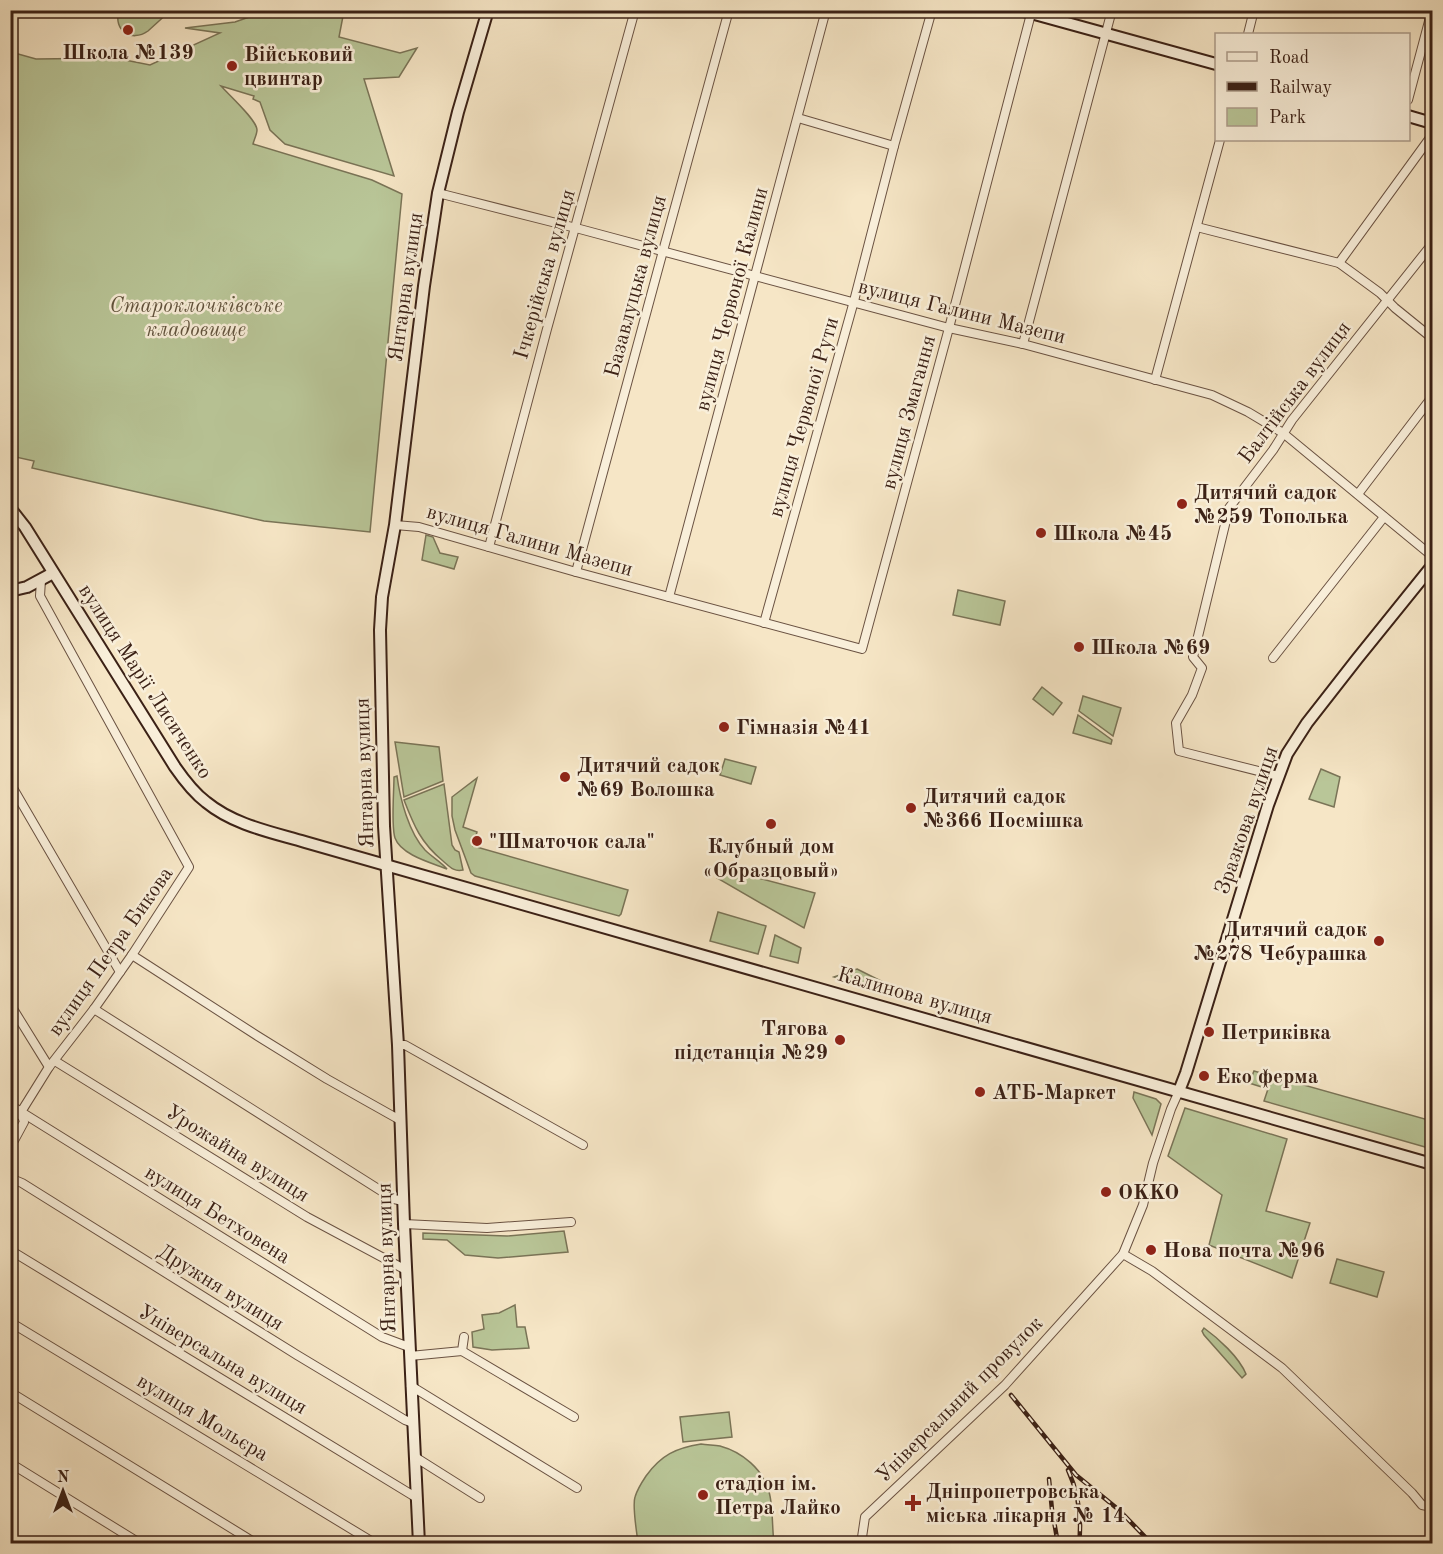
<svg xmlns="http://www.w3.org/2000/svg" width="1443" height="1554" viewBox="0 0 1443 1554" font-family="'Old Standard TT',serif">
<rect width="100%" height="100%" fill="#f6e6c6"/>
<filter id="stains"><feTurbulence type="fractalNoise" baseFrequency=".00333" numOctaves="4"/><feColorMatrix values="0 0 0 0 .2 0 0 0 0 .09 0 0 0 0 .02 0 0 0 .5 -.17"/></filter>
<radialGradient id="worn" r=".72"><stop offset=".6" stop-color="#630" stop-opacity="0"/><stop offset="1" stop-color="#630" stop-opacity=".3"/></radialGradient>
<g fill="#b9c698" stroke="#7a7457" stroke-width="1.5">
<path d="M269 10 344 11 339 37 400 53 417 48 399 77 364 79 394 176 285 144 270 130 260 102 253 99 254 96 221 86C229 95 257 120 257 130 257 134 254 140 253 144L372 180 402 194 370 532 264 521 32 468 34 461 11 456V52L36 59 115 58 150 65 220 33 185 28 235 22Z"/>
<path d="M119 11V10L170 11 148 31C131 43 113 30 119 11Z"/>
<path d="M426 535 433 537 440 553 458 557 454 569 422 560Z"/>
<path d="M958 590 1005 601 1000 625 953 615Z"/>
<path d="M1042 687 1062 703 1053 715 1033 699Z"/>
<path d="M1083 696 1121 708 1113 736 1079 711Z"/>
<path d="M1078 715 1112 740 1111 744 1073 733Z"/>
<path d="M395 742 439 747 443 781 404 797Z"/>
<path d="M725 759 756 767 751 784 720 775Z"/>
<path d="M1321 769 1340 777 1334 807 1309 799Z"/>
<path d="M397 776C400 799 409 833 425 850 432 857 441 862 447 869 432 863 401 855 395 838 391 826 394 791 394 777Z"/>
<path d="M477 778 463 827 477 832 473 846 628 890 621 914 619 916 475 876 471 873 455 830 452 816V797Z"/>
<path d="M444 784 452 845 455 850 459 852 463 870C454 872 450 867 443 861 421 843 414 826 404 800Z"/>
<path d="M720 868 815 893 804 928 717 878Z"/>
<path d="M718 912 766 926 758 954 710 941Z"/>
<path d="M775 935 801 948 798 963 770 956Z"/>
<path d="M857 969 907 994 898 996 834 977Z"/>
<path d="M1254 1071 1432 1121V1149L1264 1101 1268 1089 1249 1083Z"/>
<path d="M1134 1092 1156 1099 1161 1104 1152 1135 1133 1098Z"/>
<path d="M1185 1108 1287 1139 1266 1211 1310 1223 1292 1278 1209 1245 1222 1195 1168 1156Z"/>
<path d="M564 1231 568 1252 498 1258 465 1255 447 1240 423 1239V1233L507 1236Z"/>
<path d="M1337 1259 1384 1272 1377 1297 1330 1283Z"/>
<path d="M515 1305 517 1327H525L529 1348 492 1350 473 1347 472 1332 484 1329 482 1315 499 1313Z"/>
<path d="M1204 1328C1218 1338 1239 1357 1246 1374L1242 1378 1204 1335 1202 1331Z"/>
<path d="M729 1412 732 1437 683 1442 680 1417Z"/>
<path d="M701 1444C707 1445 714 1445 720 1446 742 1452 763 1469 769 1492 773 1504 772 1529 774 1543H638C637 1533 632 1506 635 1497 637 1490 642 1482 646 1476 661 1455 676 1448 701 1444Z"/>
</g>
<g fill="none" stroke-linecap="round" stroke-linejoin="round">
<defs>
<g id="street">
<path d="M1248 34 1254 10"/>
<path d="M1408 100 1432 10"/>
<path d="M798 118 894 146"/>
<path d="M438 193 576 228 949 328 1023 344 1212 395 1248 412 1283 433 1432 556"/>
<path d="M1197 227 1339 263 1380 293 1395 308 1432 338"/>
<path d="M1339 263 1432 135"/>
<path d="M1023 344 1112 10"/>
<path d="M1155 380 1220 140"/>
<path d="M1358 494 1432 397"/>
<path d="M395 525 419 527 576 572 862 649 949 328 1032 10"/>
<path d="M489 547 547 329 635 10"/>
<path d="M576 572 663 251 729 10"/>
<path d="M669 597 826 10"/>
<path d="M764 623 854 301 894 146 932 10"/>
<path d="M1273 658 1384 517"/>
<path d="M1278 776 1179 751 1176 723 1192 695 1202 668 1193 657 1229 508 1273 450 1292 420 1432 244"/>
<path d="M10 783 120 972"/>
<path d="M132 955 256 1035 327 1079 400 1120"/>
<path d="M10 1004 49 1067"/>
<path d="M94 1009 394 1199 403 1201"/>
<path d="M398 1045H405L583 1145"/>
<path d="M55 1061 307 1217 406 1270"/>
<path d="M10 1105 382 1337 409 1347"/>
<path d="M10 1120 21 1112"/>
<path d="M10 1148 24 1122 21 1112 49 1067 94 1009 132 955 189 867 40 596 41 580"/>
<path d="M10 1178 22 1183 297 1355 405 1420 413 1423"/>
<path d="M404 1224 487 1228 571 1222"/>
<path d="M10 1250 417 1498"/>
<path d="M1123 1254 1152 1271 1282 1368 1412 1493 1422 1505 1432 1507"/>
<path d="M10 1322 376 1544"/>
<path d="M462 1351 574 1417"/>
<path d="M410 1356 462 1351 464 1337"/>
<path d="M411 1386 577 1488"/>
<path d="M10 1392 257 1544"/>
<path d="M415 1457 480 1498"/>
<path d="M10 1463 141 1544"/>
<path d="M861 1544 865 1517 1005 1385 1123 1254 1143 1205 1153 1163 1171 1109 1179 1091"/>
</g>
<g id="secondary">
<path d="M1020 10 1216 64"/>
<path d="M1408 116 1432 123"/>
<path d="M10 508 25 527 175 767C184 780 194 793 206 802 234 825 271 832 305 842L1432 1164"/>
<path d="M10 591 27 587 53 573"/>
<path d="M1179 1091 1186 1073 1268 805 1287 754 1307 723 1357 659 1432 566"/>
<path d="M419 1544 404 1224 398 1045 384 826 380 630 382 597 395 525 424 286 438 193 458 112 488 10"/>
</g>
</defs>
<use href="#street" stroke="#6a5242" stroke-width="10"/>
<use href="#secondary" stroke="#3b2116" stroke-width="14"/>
<use href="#street" stroke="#f9efda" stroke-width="8"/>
<use href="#secondary" stroke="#f9efda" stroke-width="10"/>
<defs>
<g id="rail">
<path d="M1011 1395 1076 1475 1119 1510 1152 1544"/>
<path d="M1068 1470C1079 1494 1082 1518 1079 1544"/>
<path d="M1049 1479 1052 1510 1058 1544"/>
</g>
</defs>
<use href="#rail" stroke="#3b2116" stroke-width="4.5"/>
<use href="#rail" stroke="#f9efda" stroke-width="2" stroke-dasharray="7" stroke-linecap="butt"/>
</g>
<g fill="#8f2418" stroke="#f9efda" stroke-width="2">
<circle cx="128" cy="30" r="6"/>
<circle cx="232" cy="66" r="6"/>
<circle cx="1182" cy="504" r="6"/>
<circle cx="1041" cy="533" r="6"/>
<circle cx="1079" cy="647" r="6"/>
<circle cx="724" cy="727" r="6"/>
<circle cx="565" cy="777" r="6"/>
<circle cx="911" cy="808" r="6"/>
<circle cx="771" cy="824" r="6"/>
<circle cx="477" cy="841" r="6"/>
<circle cx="1379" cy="941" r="6"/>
<circle cx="1209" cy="1032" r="6"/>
<circle cx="840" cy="1040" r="6"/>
<circle cx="1204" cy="1076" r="6"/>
<circle cx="980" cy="1092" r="6"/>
<circle cx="1106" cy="1192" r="6"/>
<circle cx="1151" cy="1250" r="6"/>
<circle cx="703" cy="1495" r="6"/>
<path d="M910 1494h6v6h6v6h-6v6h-6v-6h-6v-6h6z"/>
</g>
<g text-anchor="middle" stroke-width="5" stroke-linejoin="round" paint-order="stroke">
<g font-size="21" font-weight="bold" fill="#3b2116" stroke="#f9efda" text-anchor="start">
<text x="128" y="59" text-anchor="middle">Школа №139</text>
<text x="244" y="61">Військовий<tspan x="244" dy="24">цвинтар</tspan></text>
<text x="1194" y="499">Дитячий садок<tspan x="1194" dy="24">№259 Тополька</tspan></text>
<text x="1053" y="540">Школа №45</text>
<text x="1091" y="654">Школа №69</text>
<text x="736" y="734">Гімназія №41</text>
<text x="577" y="772">Дитячий садок<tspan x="577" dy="24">№69 Волошка</tspan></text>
<text x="923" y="803">Дитячий садок<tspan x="923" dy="24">№366 Посмішка</tspan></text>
<text x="489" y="848">"Шматочок сала"</text>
<text x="771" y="853" text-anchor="middle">Клубный дом<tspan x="771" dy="24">«Образцовый»</tspan></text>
<text x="1367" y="936" text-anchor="end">Дитячий садок<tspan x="1367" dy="24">№278 Чебурашка</tspan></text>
<text x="828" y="1035" text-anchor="end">Тягова<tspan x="828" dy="24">пiдстанцiя №29</tspan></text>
<text x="1221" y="1039">Петриківка</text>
<text x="1216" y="1083">Еко ферма</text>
<text x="992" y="1099">АТБ-Маркет</text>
<text x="1118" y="1199">OKKO</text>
<text x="1163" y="1257">Нова почта №96</text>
<text x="715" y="1490">стадіон ім.<tspan x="715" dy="24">Петра Лайко</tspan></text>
<text x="926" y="1498">Дніпропетровська<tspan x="926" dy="24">міська лікарня № 14</tspan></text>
</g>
<g font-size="21" fill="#3b2116" stroke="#f9efda">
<text transform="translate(544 274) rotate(-74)" y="7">Ічкерійська вулиця</text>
<text transform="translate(635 286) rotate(-75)" y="7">Базавлуцька вулиця</text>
<text transform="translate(405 287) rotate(-82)" y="7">Янтарна вулиця</text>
<text transform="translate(731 299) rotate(-75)" y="7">вулиця Червоної Калини</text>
<text transform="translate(962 311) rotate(14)" y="7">вулиця Галини Мазепи</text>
<text transform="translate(1294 392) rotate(-53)" y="7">Балтійська вулиця</text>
<text transform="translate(908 412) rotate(-75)" y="7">вулиця Змагання</text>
<text transform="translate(803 417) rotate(-74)" y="7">вулиця Червоної Рути</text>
<text transform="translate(530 540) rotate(16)" y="7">вулиця Галини Мазепи</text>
<text transform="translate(146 681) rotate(57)" y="7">вулиця Марії Лисиченко</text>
<text transform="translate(364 773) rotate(-92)" y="7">Янтарна вулиця</text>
<text transform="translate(1246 820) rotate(-71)" y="7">Зразкова вулиця</text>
<text transform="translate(110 951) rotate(-55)" y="7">вулиця Петра Бикова</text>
<text transform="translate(915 995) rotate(16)" y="7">Калинова вулиця</text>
<text transform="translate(238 1153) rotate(32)" y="7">Урожайна вулиця</text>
<text transform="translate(218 1214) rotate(32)" y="7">вулиця Бетховена</text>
<text transform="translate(386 1258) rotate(-92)" y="7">Янтарна вулиця</text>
<text transform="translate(221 1287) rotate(32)" y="7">Дружня вулиця</text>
<text transform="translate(223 1359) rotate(31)" y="7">Універсальна вулиця</text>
<text transform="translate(959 1399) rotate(-45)" y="7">Універсальний провулок</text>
<text transform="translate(203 1417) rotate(31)" y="7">вулиця Мольєра</text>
</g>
<g font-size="21" font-style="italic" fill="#61533d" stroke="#f9efda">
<text x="196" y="312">Староклочківське<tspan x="196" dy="24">кладовище</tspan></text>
</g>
</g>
<rect width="1443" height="1554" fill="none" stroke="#f6e6c6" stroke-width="36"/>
<rect x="12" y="12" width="1419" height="1530" fill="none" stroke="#3b2116" stroke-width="3"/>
<rect x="18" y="18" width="1407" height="1518" fill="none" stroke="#3b2116" stroke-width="1.5"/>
<rect x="1215" y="33" width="195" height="108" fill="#f9efda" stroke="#ad9d8c" stroke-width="1.5"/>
<rect x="1227" y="52" width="30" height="9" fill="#f9efda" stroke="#ad9d8c" stroke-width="1.5"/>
<text x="1269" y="63" font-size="18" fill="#3b2116">Road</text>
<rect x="1227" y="82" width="30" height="9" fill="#3b2116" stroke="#ad9d8c" stroke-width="1.5"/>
<text x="1269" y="93" font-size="18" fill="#3b2116">Railway</text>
<rect x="1227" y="108" width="30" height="18" fill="#b9c698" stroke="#ad9d8c" stroke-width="1.5"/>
<text x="1269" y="123" font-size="18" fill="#3b2116">Park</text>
<g transform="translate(63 1491)" stroke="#f9efda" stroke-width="4.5" paint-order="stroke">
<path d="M0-4.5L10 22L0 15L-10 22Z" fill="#3b2116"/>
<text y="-9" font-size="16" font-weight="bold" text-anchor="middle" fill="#3b2116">N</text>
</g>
<rect width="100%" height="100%" filter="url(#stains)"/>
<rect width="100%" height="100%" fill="url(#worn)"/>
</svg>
